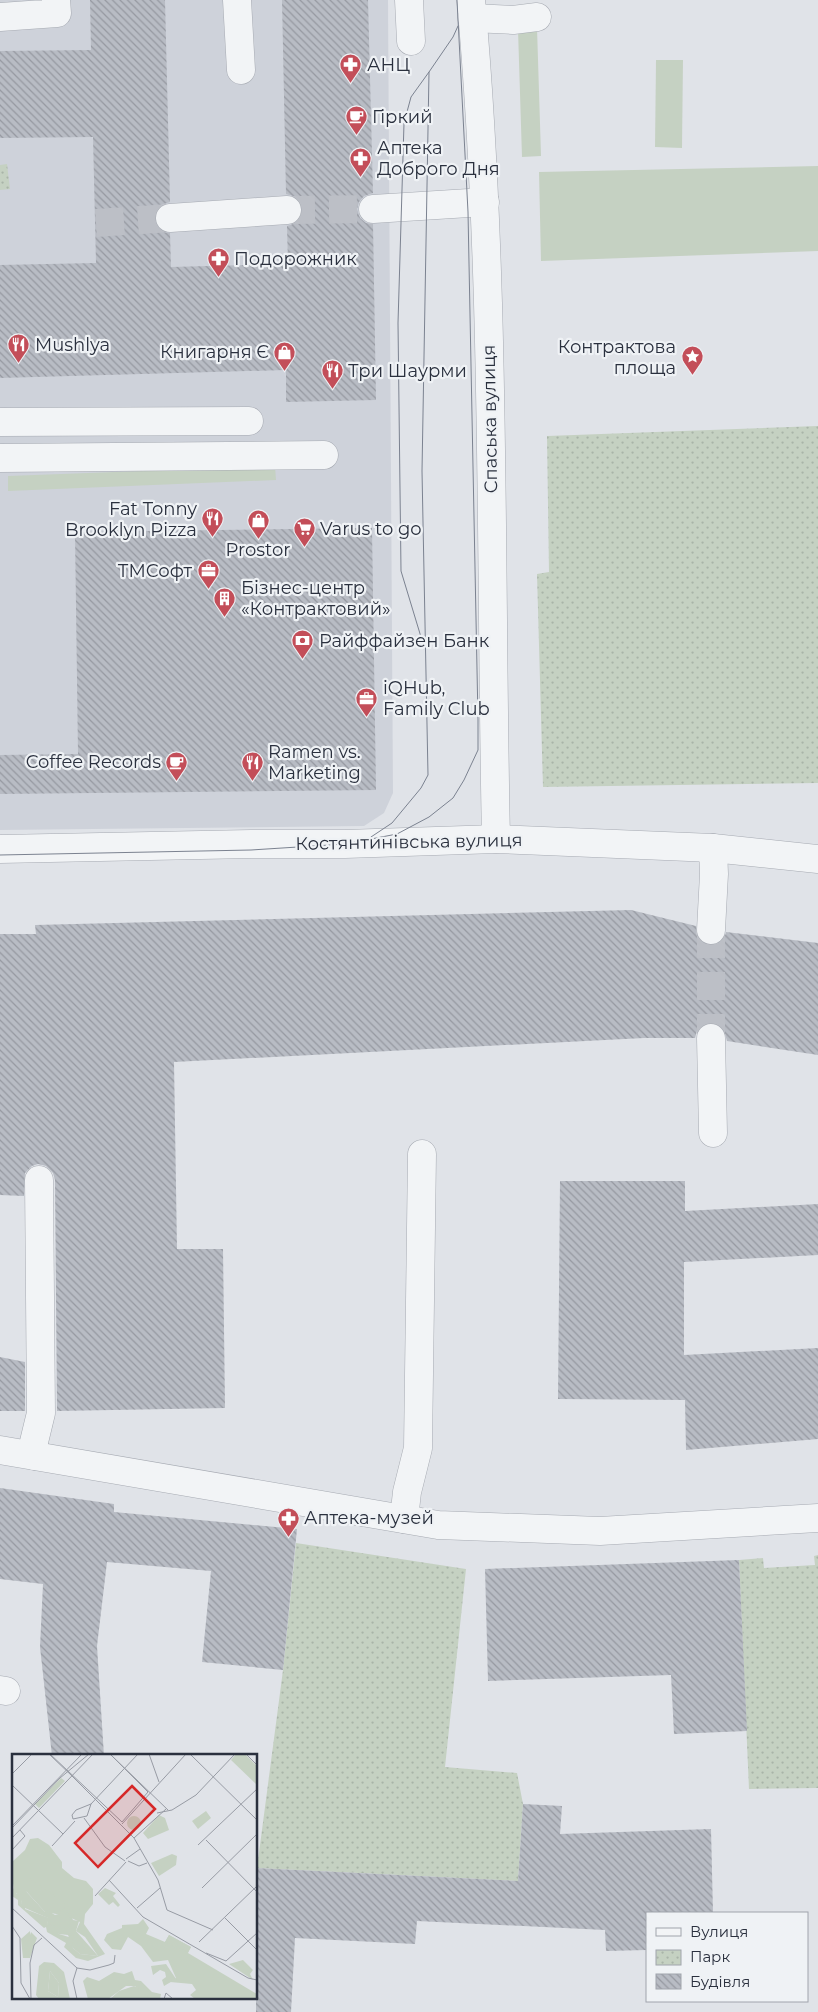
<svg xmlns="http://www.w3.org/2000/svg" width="818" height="2012" viewBox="0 0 818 2012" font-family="Montserrat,sans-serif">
<defs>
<pattern id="park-dots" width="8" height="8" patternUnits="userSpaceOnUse" patternTransform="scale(1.25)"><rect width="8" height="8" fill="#c5d1c2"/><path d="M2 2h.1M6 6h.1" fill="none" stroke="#a9b4a8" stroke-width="1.8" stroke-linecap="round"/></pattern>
<pattern id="building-back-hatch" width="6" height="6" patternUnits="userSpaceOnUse" patternTransform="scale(1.25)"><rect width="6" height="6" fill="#b8bcc4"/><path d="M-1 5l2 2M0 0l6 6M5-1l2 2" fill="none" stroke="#9699a1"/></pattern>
</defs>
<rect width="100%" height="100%" fill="#e0e3e8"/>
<path fill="#ced2da" d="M0 0H388L393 793 384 813 364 826 0 830Z"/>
<g fill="#c5d1c2">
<path d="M537 28 541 156 522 157 518 30Z"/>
<path d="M656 60H683L682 148 655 147Z"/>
<path d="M818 166V251L541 261 539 172Z"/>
<path d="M275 466 276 480 8 491V476Z"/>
</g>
<g fill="url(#park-dots)">
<path d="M7 164 10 189 0 190V165Z"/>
<path d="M818 426V783L543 787 537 574 549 572 547 436Z"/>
<path d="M296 1543 466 1569 445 1767 517 1773 523 1804 518 1881 257 1868 283 1670Z"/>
<path d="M818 1555V1788L749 1789 739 1560 763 1558 764 1568 815 1565 814 1556Z"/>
</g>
<g fill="url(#building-back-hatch)">
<path d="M90 0H165L170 202 161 205 156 212 154 219 157 227 163 232 170 233 171 267 288 264 287 226 296 223 301 216 303 209 300 201 293 196 286 194 282 0H368L373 193 364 196 359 202 357 209 360 218 366 223 373 224 376 400 286 402V370L0 378V265L96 263 93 137 0 138V51L91 50Z"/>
<path d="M372 528 376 790 0 794V755L78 754 75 532Z"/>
<path d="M631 910 696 926 697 937 702 943 710 946 718 944 724 939 726 932 818 943V1055L727 1041 724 1030 718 1024 711 1022 703 1025 697 1031 695 1038H644L174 1062 177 1249H223L225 1408 57 1411 55 1180 53 1173 46 1166 38 1164 32 1166 25 1173 24 1196 0 1195V934H36L35 925Z"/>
<path d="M560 1181H685V1211L818 1204V1255L684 1262V1355L818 1348V1439L686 1450 685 1400 558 1399Z"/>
<path d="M0 1357 25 1362V1411H0Z"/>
<path d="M0 1488 114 1504V1512L297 1529 283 1670 202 1662 211 1571 107 1562 97 1646 104 1756H52L40 1647 43 1584 0 1579Z"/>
<path d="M739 1560 747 1731 674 1734 671 1675 488 1681 485 1569Z"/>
<path d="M523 1804 562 1806 560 1834 711 1829 713 1913H647V1950L606 1951 605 1930 417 1921 415 1944 295 1938 291 2012H256V1868L518 1881Z"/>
</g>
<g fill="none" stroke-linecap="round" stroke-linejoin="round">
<g stroke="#bcbfc6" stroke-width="28" stroke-dasharray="28 14" stroke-linecap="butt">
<path d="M287 210 373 209"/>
<path d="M96 223 170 218"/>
<path d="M711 930V1038"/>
</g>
<defs>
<g id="minor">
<path d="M237 0 241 70"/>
<path d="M409 0 411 41"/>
<path d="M471 0C496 279 490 559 496 839"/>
<path d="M0 17 57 13 56 0"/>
<path d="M472 18 513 20 537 17"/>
<path d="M373 209 485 202"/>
<path d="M170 218 287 210"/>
<path d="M0 422 249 421"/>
<path d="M0 458 324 455"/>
<path d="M0 849 251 844H345L496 839 713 848 818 859"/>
<path d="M711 930 714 874 713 848"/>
<path d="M711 1038 713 1133"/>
<path d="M0 1450 438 1525 600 1531 818 1518"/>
<path d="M35 1456 33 1446 41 1413 39 1180"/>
<path d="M404 1519 407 1492 418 1448 422 1154"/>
<path d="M0 1690 6 1691"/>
</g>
</defs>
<use href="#minor" stroke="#a6aab2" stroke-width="29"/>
<use href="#minor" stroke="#f2f4f6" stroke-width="28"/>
<g stroke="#7b8290" stroke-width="1">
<path d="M421 637 401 571 398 323 404 123 411 97 429 72"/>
<path d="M371 837 392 823 421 788 428 775 422 471 429 72 453 37 458 26"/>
<path d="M0 855 251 850 345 844 397 834 429 817 453 798 464 780 478 750V720L468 212 457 0"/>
</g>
</g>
<defs>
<symbol id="pharmacy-pin" viewBox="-11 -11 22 30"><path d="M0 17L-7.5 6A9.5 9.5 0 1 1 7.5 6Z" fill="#c34e59" stroke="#eff2f5"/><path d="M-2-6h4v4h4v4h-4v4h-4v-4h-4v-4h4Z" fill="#fff"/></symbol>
<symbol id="cafe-pin" viewBox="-11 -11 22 30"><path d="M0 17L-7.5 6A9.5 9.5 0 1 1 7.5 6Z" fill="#c34e59" stroke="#eff2f5"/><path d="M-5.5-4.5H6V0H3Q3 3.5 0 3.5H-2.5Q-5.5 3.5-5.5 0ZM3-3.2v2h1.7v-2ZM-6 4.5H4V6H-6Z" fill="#fff"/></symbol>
<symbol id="restaurant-pin" viewBox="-11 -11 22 30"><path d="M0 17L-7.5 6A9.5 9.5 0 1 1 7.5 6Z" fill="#c34e59" stroke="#eff2f5"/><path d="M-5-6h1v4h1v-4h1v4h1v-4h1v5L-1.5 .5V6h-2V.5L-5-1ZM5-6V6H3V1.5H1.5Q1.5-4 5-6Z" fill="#fff"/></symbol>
<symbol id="shop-pin" viewBox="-11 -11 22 30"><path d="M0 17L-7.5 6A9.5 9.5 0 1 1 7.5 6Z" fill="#c34e59" stroke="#eff2f5"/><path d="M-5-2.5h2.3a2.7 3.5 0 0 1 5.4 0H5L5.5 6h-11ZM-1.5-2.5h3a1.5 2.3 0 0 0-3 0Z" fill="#fff"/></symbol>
<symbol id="sight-pin" viewBox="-11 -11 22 30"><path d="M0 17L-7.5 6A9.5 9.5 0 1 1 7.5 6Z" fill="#c34e59" stroke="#eff2f5"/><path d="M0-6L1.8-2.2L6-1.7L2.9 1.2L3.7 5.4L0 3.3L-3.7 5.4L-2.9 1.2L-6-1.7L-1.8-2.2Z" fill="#fff"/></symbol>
<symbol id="supermarket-pin" viewBox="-11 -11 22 30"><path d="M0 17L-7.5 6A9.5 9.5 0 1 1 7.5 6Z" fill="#c34e59" stroke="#eff2f5"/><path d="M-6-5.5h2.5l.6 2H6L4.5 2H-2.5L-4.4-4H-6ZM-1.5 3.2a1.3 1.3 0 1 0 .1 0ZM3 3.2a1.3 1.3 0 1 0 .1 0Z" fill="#fff"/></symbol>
<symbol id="office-pin" viewBox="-11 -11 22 30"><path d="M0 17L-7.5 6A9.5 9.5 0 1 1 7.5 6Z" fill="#c34e59" stroke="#eff2f5"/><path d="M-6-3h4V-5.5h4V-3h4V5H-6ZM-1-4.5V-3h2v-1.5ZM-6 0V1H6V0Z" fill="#fff"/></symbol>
<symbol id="building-pin" viewBox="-11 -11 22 30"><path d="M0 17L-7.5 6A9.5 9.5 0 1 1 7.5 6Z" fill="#c34e59" stroke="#eff2f5"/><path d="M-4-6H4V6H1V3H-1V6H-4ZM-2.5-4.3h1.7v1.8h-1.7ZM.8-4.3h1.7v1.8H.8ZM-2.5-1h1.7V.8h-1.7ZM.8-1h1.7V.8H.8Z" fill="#fff"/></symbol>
<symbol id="bank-pin" viewBox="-11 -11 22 30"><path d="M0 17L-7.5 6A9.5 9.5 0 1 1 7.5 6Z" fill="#c34e59" stroke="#eff2f5"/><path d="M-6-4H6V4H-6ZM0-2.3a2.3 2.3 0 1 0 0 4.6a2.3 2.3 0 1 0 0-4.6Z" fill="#fff"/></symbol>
</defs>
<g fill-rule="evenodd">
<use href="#pharmacy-pin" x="338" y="52" width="25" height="34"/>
<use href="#cafe-pin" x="344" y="104" width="25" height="34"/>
<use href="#pharmacy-pin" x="348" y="146" width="25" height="34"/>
<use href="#pharmacy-pin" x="206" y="246" width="25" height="34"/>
<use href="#restaurant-pin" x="6" y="332" width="25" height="34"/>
<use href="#shop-pin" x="272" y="340" width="25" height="34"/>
<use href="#sight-pin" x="680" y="344" width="25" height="34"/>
<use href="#restaurant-pin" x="320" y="358" width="25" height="34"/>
<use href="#restaurant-pin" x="200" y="506" width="25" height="34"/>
<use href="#shop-pin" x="246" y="508" width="25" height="34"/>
<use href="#supermarket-pin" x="292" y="516" width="25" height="34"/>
<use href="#office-pin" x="196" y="558" width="25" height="34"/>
<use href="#building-pin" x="212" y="586" width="25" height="34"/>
<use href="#bank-pin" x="290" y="628" width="25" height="34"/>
<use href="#office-pin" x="354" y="686" width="25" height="34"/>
<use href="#cafe-pin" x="164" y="750" width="25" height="34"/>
<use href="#restaurant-pin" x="240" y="750" width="25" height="34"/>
<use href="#pharmacy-pin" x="276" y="1506" width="25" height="34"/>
</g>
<g text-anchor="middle" stroke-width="4.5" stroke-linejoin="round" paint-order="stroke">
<g font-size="18" fill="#2a303e" stroke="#eff2f5" text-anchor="start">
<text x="367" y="71">АНЦ</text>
<text x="372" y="123">Гіркий</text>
<text x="377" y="154">Аптека<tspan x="377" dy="21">Доброго Дня</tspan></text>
<text x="234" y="265">Подорожник</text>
<text x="35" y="351">Mushlya</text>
<text x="676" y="353" text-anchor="end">Контрактова<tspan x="676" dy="21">площа</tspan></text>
<text x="269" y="358" text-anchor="end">Книгарня Є</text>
<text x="348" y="377">Три Шаурми</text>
<text x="197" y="515" text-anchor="end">Fat Tonny<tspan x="197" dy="21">Brooklyn Pizza</tspan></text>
<text x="320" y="535">Varus to go</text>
<text x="258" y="556" text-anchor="middle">Prostor</text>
<text x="192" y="577" text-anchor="end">ТМСофт</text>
<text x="241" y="594">Бізнес-центр<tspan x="241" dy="21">«Контрактовий»</tspan></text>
<text x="319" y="647">Райффайзен Банк</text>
<text x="383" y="694">iQHub,<tspan x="383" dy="21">Family Club</tspan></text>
<text x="268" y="758">Ramen vs.<tspan x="268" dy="21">Marketing</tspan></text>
<text x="161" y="768" text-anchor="end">Coffee Records</text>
<text x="304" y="1524">Аптека-музей</text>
</g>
<g font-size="18" fill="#2a303e" stroke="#eff2f5">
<text transform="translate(490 419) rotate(-91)" y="6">Спаська вулиця</text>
<text transform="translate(409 842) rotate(-1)" y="6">Костянтинівська вулиця</text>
</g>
</g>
<g transform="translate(12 1754)">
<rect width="245" height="245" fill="#e0e3e8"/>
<path d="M49 24 53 27 27 54 23 50ZM0 122 33 158 35 156 43 161 57 157 61 166 67 167 64 177 86 202 68 200 61 194 56 181 47 180 35 170 36 164 13 154 9 149 10 144 2 137ZM18 177V181L19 178 25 184 18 204H11L9 185ZM154 210 164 225 152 232 150 226 154 223 153 218 148 216 141 221 139 212ZM38 217 47 229 46 243 36 237ZM122 232 132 236 139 245H98L107 237Z" fill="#c5d1c2"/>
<path d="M26 84 37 91 50 108V114L62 124 74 127 81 135V150L73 160 72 170 93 200 76 207 64 204 52 193 54 189 35 178 34 173 32 174 6 151V146L0 142V132L5 140H12L9 149 13 151V155L37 164 35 170 43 172 47 180 60 184 61 194 68 200 86 202 73 183 64 177 68 168 57 163 56 158 50 161 33 158 15 138 6 134 0 122V108L13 96 18 85ZM131 165 137 174 134 180 153 188 157 181 179 193 176 199 245 240V245H183L178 241 184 236 180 230 158 228 164 224 156 206 141 208 129 192 116 183 109 196 100 195 92 186 95 180 110 174V171L126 170ZM231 206 241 216 238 220 241 226 217 210ZM32 208 42 209 52 218 58 245H27L24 241 27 212ZM38 217 47 229 46 243 36 237ZM120 217 123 226 129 227 140 238 149 240 148 245H139L123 232H114L96 245H76L71 227 75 223 87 227 102 218 112 220Z" fill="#c5d1c2" fill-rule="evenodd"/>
<path d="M5 122H14L57 152 42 159 27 150 3 125Z" fill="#c5d1c2"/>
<path d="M224 0H233L245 12V31L219 6ZM194 57 199 64 186 75 180 67ZM147 61 153 64 157 76 136 85 131 79ZM115 69a7 7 0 1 1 14 0a7 7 0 1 1-14 0ZM160 100 165 102 164 111 147 122 139 109ZM93 134 104 139 101 142 108 151 106 153 101 148 97 151 86 140ZM157 181 179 193 176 198 153 188Z" fill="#c5d1c2"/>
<path fill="none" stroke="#979ba4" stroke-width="1" d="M37 0 60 22M38 0 110 68 136 38 98 0M98 0 156 56M137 0 147 28M178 0 245 66M234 0 245 11M0 20 20 0M60 22 122 84 146 126 155 156 201 176M0 31 51 80M79 50 64 56 60 61 61 65 75 62 79 50 126 0M145 59 160 56 184 41 223 0M72 64 93 93 113 107M110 70 174 0M0 72 70 0M0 74 48 24 77 0M0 84 81 0M122 84 154 55M194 86 245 138M186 91 245 35M40 92 63 67M0 96 13 82 8 76M114 105 128 95M116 107 127 112 135 109M97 126 131 163 236 224 245 226M190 134 245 80M83 142 114 108M0 154 65 214 78 216 97 211 102 209 103 201M125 154 148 134M213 164 245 196M0 172 8 184 9 229 18 245M187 188 245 132M194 199 214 207 245 179M19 245 18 209 22 191 30 184M65 245 61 227 65 214M152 245 154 239 161 245"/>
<path fill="#d62828" fill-opacity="0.15" stroke="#d62828" stroke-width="2.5" d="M120 32 143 55 86 113 63 89Z"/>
<rect width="245" height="245" fill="none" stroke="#2a303e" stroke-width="2.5"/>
</g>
<rect x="646" y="1912" width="162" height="90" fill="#eff2f5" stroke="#a0a4ac"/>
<rect x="656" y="1928" width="25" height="8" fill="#f2f4f6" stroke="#a0a4ac"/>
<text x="690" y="1937" font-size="15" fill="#2a303e">Вулиця</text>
<rect x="656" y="1950" width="25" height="15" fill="url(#park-dots)" stroke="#a0a4ac"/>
<text x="690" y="1962" font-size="15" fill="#2a303e">Парк</text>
<rect x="656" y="1974" width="25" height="15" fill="url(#building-back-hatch)" stroke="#a0a4ac"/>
<text x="690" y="1987" font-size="15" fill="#2a303e">Будівля</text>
</svg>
